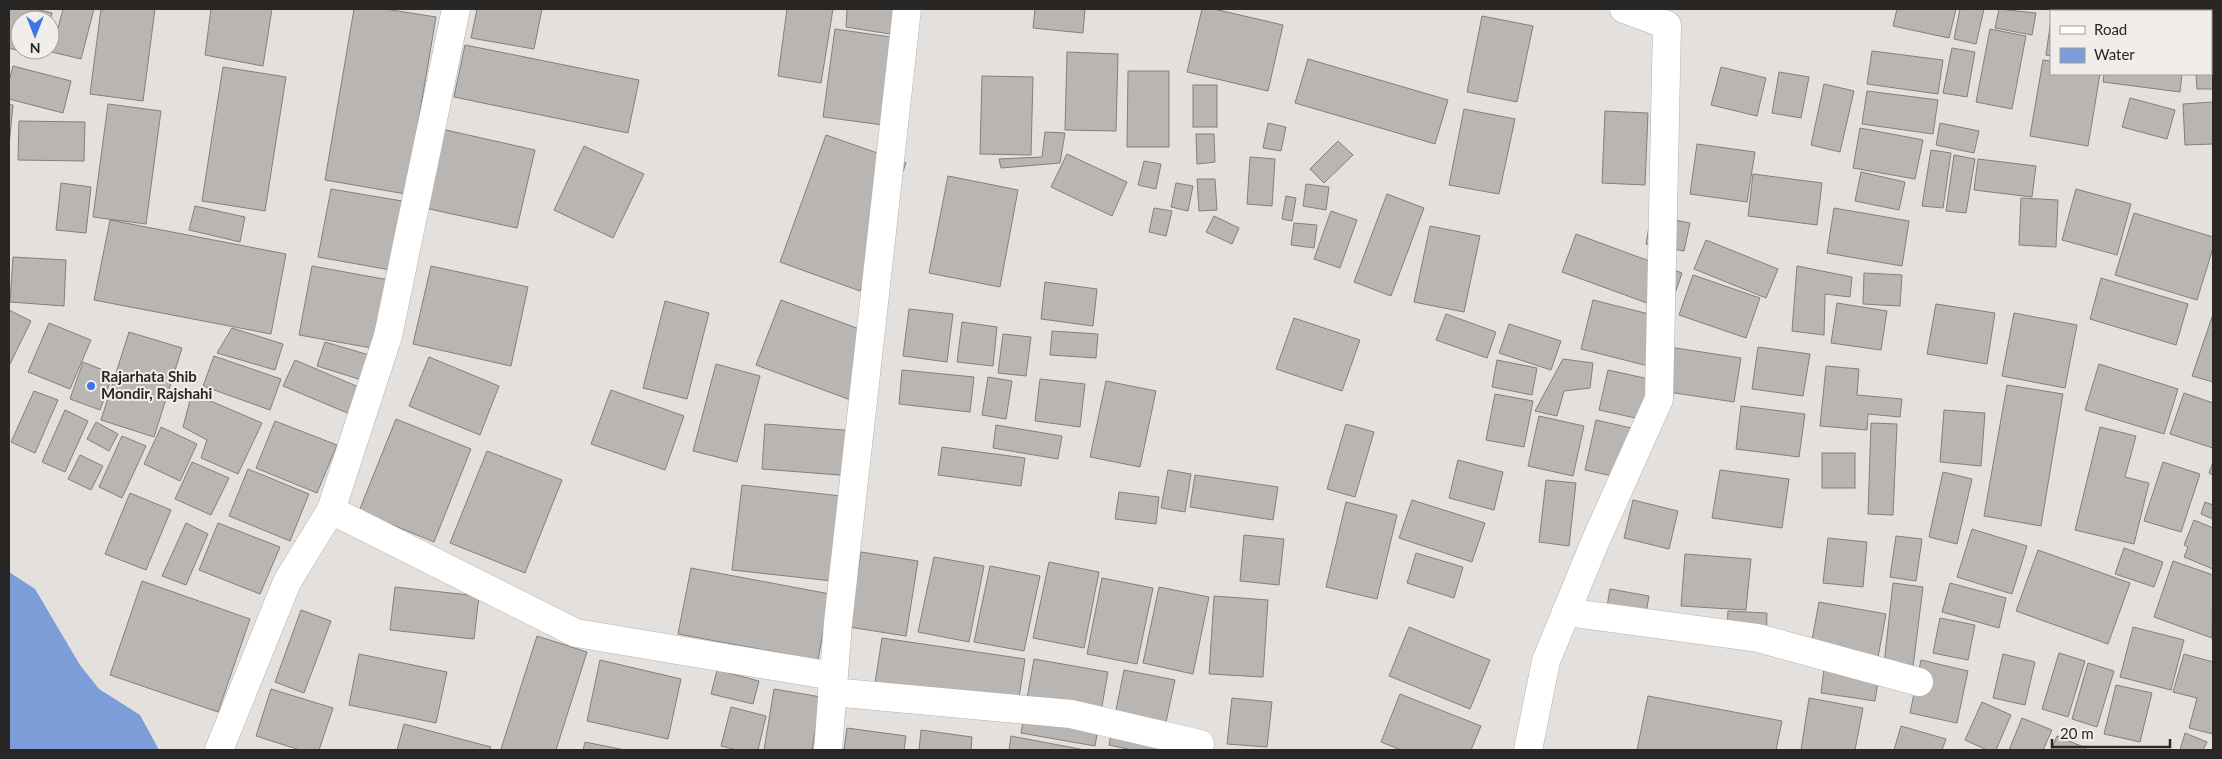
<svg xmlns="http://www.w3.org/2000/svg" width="2222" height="759" viewBox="0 0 2222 759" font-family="Lato,sans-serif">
<rect width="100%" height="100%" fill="#e3e0dd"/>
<path fill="#7d9dd9" d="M9 572 35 589 80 665 99 689 140 715 159 750H9Z"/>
<g fill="#b8b5b2" stroke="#827f7c">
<path d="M9 9H36L52 13 50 20H20V50H42L40 57 9 48Z"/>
<path d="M63 9H94L81 59 52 52Z"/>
<path d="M101 9H155L143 101 90 94Z"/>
<path d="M211 9H272L263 66 205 55Z"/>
<path d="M354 9H385L436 17 406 194 325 180Z"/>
<path d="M477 9H542L534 49 471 38Z"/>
<path d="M787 9H833L821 83 778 76Z"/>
<path d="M847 9H894L890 34 846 27Z"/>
<path d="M1035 9H1085L1083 33 1033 28Z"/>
<path d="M1202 9H1214L1283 25 1268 91 1187 72Z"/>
<path d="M1897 9H1956L1949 38 1893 26Z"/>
<path d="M1960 9H1984L1976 44 1954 39Z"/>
<path d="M1999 9 2036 13 2032 35 1995 28Z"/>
<path d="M2052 9H2125L2136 10 2052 11Z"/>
<path d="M2201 9H2213V14L2211 11H2200Z"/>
<path d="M1482 16 1533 26 1517 102 1467 92Z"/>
<path d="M2051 19V56L2046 55Z"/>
<path d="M835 29 911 40 898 127 823 117Z"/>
<path d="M1990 29 2026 36 2012 109 1976 102Z"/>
<path d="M2211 33H2213V89H2197L2196 74H2211Z"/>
<path d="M465 45 639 80 628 133 454 97Z"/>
<path d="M1952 48 1975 52 1967 97 1943 93Z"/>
<path d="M1872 51 1943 60 1938 94 1867 84Z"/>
<path d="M1067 52 1118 54 1116 131 1065 130Z"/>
<path d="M1308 59 1448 100 1435 144 1295 103Z"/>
<path d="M2043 60 2051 61V74H2100L2088 146 2030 136Z"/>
<path d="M13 66 71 81 63 113 9 99V81Z"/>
<path d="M223 67 286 77 265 211 202 201Z"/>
<path d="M1721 67 1766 78 1757 116 1711 105Z"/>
<path d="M1128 71H1169V147H1127Z"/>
<path d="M1779 72 1809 77 1801 118 1772 113Z"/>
<path d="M2104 74H2182L2180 92 2103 82Z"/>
<path d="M982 76 1033 77 1031 155 980 154Z"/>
<path d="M1824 84 1854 91 1840 152 1811 145Z"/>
<rect x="1193" y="85" width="24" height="42"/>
<path d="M1867 91 1938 100 1933 134 1862 124Z"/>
<path d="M2130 98 2175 110 2167 139 2122 127Z"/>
<path d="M2213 102V144L2185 145 2183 104Z"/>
<path d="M9 104 13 105 9 146Z"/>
<path d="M108 104 161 111 146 224 93 217Z"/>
<path d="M1464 109 1515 119 1499 194 1449 185Z"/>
<path d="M1605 111 1648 113 1645 185 1602 183Z"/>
<path d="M19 121 85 122 84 161 18 160Z"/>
<path d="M1268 123 1286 127 1281 151 1263 148Z"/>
<path d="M1940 123 1979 131 1974 153 1936 145Z"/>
<path d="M437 128 535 150 517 228 420 207Z"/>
<path d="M1860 128 1923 140 1915 179 1853 168Z"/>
<path d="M1045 132 1065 133 1060 163 1001 168 999 159 1042 157Z"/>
<path d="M1196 134H1214L1215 162 1197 164Z"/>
<path d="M826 135 906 163 860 291 780 262Z"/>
<path d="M1338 141 1353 155 1324 183 1310 169Z"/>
<path d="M1697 144 1755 152 1747 202 1690 194Z"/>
<path d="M584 146 644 174 613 238 554 210Z"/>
<path d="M1931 150 1951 153 1943 208 1922 206Z"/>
<path d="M1067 154 1127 182 1112 216 1051 187Z"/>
<path d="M1954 155 1975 159 1966 213 1946 211Z"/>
<path d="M1250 157 1275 159 1272 206 1247 204Z"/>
<path d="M1978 159 2036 166 2032 197 1974 190Z"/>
<path d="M1144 161 1161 164 1156 189 1138 185Z"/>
<path d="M1861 172 1905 182 1899 210 1855 201Z"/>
<path d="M1753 174 1822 183 1817 225 1748 216Z"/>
<path d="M948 176 1018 190 1000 287 929 273Z"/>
<path d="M1197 179H1215L1217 210 1199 211Z"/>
<path d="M61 183 91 187 86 233 56 230Z"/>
<path d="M1176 183 1193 186 1188 211 1171 207Z"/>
<path d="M1306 184 1329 187 1326 210 1303 206Z"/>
<path d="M331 189 408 202 396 271 318 257Z"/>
<path d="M2076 189 2131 204 2117 255 2062 240Z"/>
<path d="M1387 194 1424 208 1391 296 1354 282Z"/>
<path d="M1286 196 1296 198 1292 221 1282 219Z"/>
<path d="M2021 198 2058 200 2056 247 2019 245Z"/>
<path d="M195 206 245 217 240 242 189 230Z"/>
<path d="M1154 208 1172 211 1166 236 1149 232Z"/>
<path d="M1834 208 1909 221 1902 266 1827 253Z"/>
<path d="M1331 211 1357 220 1340 268 1314 259Z"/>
<path d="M2134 213 2213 237V248L2197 300 2115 275Z"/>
<path d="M1651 215 1690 223 1684 251 1646 244Z"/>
<path d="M1214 216 1239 228 1232 244 1206 232Z"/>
<path d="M110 220 286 254 271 334 94 300Z"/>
<path d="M1294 223 1317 225 1314 248 1291 245Z"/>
<path d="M1430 226 1480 236 1464 312 1414 302Z"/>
<path d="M1576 234 1682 273 1669 311 1562 272Z"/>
<path d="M1706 240 1778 269 1766 298 1694 269Z"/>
<path d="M13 257 66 260 64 306 10 302Z"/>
<path d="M312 266 389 280 377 349 299 335Z"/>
<path d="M431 266 528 287 511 366 413 344Z"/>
<path d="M1797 266 1852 277 1850 297 1825 294 1824 335 1792 331Z"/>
<path d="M1864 273 1902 275 1900 306 1863 304Z"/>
<path d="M1693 275 1760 298 1746 338 1679 315Z"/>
<path d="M2101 278 2188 304 2176 345 2090 319Z"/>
<path d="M1045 282 1097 289 1093 326 1041 319Z"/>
<path d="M781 300 881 337 856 402 756 365Z"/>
<path d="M1593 300 1669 319 1656 368 1581 349Z"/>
<path d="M665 301 709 313 687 399 643 388Z"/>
<path d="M1837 303 1887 311 1881 350 1831 343Z"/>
<path d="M1936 304 1995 313 1987 364 1927 354Z"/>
<path d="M909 309 953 314 947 362 903 356Z"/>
<path d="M9 310 31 321 9 366Z"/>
<path d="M2014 313 2077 325 2065 388 2002 376Z"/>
<path d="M1446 314 1496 332 1487 358 1436 340Z"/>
<path d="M2213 314V382L2192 376Z"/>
<path d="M1294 318 1360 340 1342 391 1276 369Z"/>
<path d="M962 322 997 327 993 366 957 362Z"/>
<path d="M49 323 91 340 70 389 28 372Z"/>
<path d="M1509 324 1561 341 1551 370 1499 353Z"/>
<path d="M232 328 283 344 275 370 217 353Z"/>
<path d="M1052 331 1098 334 1096 358 1050 355Z"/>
<path d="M129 332 182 348 154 437 101 420Z"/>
<path d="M1003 334 1031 337 1026 376 998 373Z"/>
<path d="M325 342 376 357 368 382 317 366Z"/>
<path d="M1669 347 1741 358 1734 402 1662 391Z"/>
<path d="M1758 347 1810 354 1803 396 1752 389Z"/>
<path d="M214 356 281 379 270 410 203 386Z"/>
<path d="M429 357 499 386 480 435 409 406Z"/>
<path d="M1563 359 1593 363 1590 388 1564 391 1557 416 1535 411Z"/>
<path d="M295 360 368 391 357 417 283 386Z"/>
<path d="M1497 360 1537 368 1532 395 1492 387Z"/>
<path d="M83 362 113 374 100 410 70 399Z"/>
<path d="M716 364 760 376 737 462 693 451Z"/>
<path d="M2099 364 2178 389 2164 434 2085 410Z"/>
<path d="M1826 366 1859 369 1857 395 1902 399 1900 417 1868 414 1867 430 1820 426Z"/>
<path d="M902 370 974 377 970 412 899 404Z"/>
<path d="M1608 370 1658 381 1649 421 1599 410Z"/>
<path d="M988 377 1012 381 1006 419 982 415Z"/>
<path d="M1040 379 1085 384 1080 427 1035 421Z"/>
<path d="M1106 381 1156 391 1140 467 1090 457Z"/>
<path d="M2007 385 2063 394 2041 526 1984 516Z"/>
<path d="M611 390 684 416 665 470 591 444Z"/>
<path d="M34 391 58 400 35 453 11 442Z"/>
<path d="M192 393 262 423 238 474 201 458 207 440 183 427Z"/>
<path d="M2184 393 2213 403V448L2170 434Z"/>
<path d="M1495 394 1533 401 1524 447 1486 440Z"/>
<path d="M1741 406 1805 414 1799 457 1736 449Z"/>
<path d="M65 410 88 421 65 472 42 462Z"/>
<path d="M1944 410 1985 413 1981 466 1940 462Z"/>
<path d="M1539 416 1584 426 1573 476 1528 466Z"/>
<path d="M396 419 471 449 434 542 359 511Z"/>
<path d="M1596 420 1640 430 1630 480 1585 470Z"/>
<path d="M275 421 337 445 317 493 256 468Z"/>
<path d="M96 422 118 434 109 451 87 439Z"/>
<path d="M1871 423 1897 424 1893 515 1868 514Z"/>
<path d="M765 424 856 431 852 476 762 469Z"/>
<path d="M1346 424 1374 432 1355 497 1327 489Z"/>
<path d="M996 425 1062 436 1058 459 993 448Z"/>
<path d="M161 427 197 444 180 481 144 464Z"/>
<path d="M2100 427 2136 436 2125 477 2149 483 2134 544 2075 530Z"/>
<path d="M122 436 146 446 122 498 99 487Z"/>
<path d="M942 447 1025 458 1021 486 938 475Z"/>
<path d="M487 451 562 480 525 573 450 543Z"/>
<rect x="1822" y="453" width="33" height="35"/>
<path d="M80 455 103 466 91 490 68 479Z"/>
<path d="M1458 460 1503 472 1494 510 1449 498Z"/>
<path d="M192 462 229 478 211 515 175 499Z"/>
<path d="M2163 462 2200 474 2181 532 2144 521Z"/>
<path d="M2213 462V475L2209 473Z"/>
<path d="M248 469 309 494 290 541 229 516Z"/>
<path d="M1168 470 1191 474 1185 512 1161 508Z"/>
<path d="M1720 470 1789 479 1782 528 1712 518Z"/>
<path d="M1943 472 1972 479 1957 544 1929 537Z"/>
<path d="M1195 475 1278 487 1273 520 1190 507Z"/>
<path d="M1546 480 1576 483 1569 546 1539 542Z"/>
<path d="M742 485 841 496 832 581 732 570Z"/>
<path d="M1119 492 1159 497 1156 524 1115 519Z"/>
<path d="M130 493 171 510 146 570 105 554Z"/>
<path d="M1412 500 1485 523 1472 562 1399 538Z"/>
<path d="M1633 500 1678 511 1669 549 1624 538Z"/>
<path d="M1346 502 1397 515 1377 599 1326 587Z"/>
<path d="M2205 502 2213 505V519L2201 514Z"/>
<path d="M2194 520 2213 528V569L2184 557 2188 547 2184 545Z"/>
<path d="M186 523 208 534 186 585 162 576Z"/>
<path d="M218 523 280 547 260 594 199 570Z"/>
<path d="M1972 529 2027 546 2012 594 1957 577Z"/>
<path d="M1244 535 1284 539 1279 585 1240 581Z"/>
<path d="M1896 536 1922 539 1916 581 1890 577Z"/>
<path d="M1828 538 1867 542 1863 587 1823 583Z"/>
<path d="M2124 548 2163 562 2154 587 2115 574Z"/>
<path d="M2038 550 2130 583 2108 644 2016 611Z"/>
<path d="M861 552 918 561 906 636 849 627Z"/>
<path d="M1416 553 1463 567 1454 598 1407 583Z"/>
<path d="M1685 554 1751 559 1746 610 1681 606Z"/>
<path d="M934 557 984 566 969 642 918 632Z"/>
<path d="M2173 561 2213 575 2212 638 2154 617Z"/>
<path d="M1049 562 1099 572 1084 648 1033 638Z"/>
<path d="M990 566 1040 576 1024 651 974 642Z"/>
<path d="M691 568 830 594 818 660 678 634Z"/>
<path d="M1102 578 1153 588 1137 664 1087 654Z"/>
<path d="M142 581 250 619 218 712 110 675Z"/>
<path d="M1893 583 1923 587 1913 667 1884 664Z"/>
<path d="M1950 583 2006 598 1999 628 1942 612Z"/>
<path d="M395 587 479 596 474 639 390 630Z"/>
<path d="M1159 587 1209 597 1193 674 1143 663Z"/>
<path d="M1610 589 1649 596 1645 619 1606 612Z"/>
<path d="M1214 596 1268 600 1263 677 1209 674Z"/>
<path d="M1819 602 1886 614 1877 663 1810 651Z"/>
<path d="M301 610 331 621 304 693 275 682Z"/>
<path d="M1728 611 1767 613 1766 644 1726 642Z"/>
<path d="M1940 618 1975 625 1968 660 1933 653Z"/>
<path d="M1409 627 1490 660 1470 709 1389 676Z"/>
<path d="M2133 627 2184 640 2171 690 2120 677Z"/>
<path d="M537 636 587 652 556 750H503L501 749Z"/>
<path d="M882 638 1025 659 1018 704 875 683Z"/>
<path d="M2059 653 2085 661 2068 717 2042 709Z"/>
<path d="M359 654 447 672 436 723 349 705Z"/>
<path d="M2003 654 2035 662 2025 705 1993 698Z"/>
<path d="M2184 654 2213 662V734L2189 728 2197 698 2173 692Z"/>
<path d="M1034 659 1108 672 1095 746 1021 733Z"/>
<path d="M600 660 681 679 668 739 587 721Z"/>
<path d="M1921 660 1968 671 1957 723 1910 713Z"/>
<path d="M1825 661 1880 669 1875 701 1821 693Z"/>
<path d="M2088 663 2114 671 2097 727 2072 719Z"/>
<path d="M717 670 759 681 753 704 711 694Z"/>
<path d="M1124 670 1175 680 1160 750H1132L1109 745Z"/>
<path d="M2116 685 2152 693 2140 742 2104 734Z"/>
<path d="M271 689 333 708 319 750H300L256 736Z"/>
<path d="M774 689 821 697 812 750H764Z"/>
<path d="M1400 694 1481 726 1471 750H1401L1381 742Z"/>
<path d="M1648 696 1782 721 1776 750H1637Z"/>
<path d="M1232 698 1272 702 1267 747 1227 744Z"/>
<path d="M1809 698 1863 708 1855 750H1801Z"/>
<path d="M1982 702 2011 715 1996 750H1987L1965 740Z"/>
<path d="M731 707 766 716 758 750H737L721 746Z"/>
<path d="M2022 718 2052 730 2043 750H2009Z"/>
<path d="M404 724 491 747 490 750H397Z"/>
<path d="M1901 726 1946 739 1942 750H1894Z"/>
<path d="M847 728 906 736 904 750H844Z"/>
<path d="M921 730 972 737 971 750H919Z"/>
<path d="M2185 733 2207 742 2203 750H2180Z"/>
<path d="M1011 736 1085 750H1009Z"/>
<path d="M2057 736 2086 748 2085 750H2051Z"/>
<path d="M585 742 625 750H583Z"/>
</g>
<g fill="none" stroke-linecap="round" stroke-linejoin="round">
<defs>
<g id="minor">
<path d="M331 510 388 336 456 9"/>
<path d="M1566 612 1758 638 1919 682"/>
<path d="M832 692 1071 714 1200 744"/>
<path d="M219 750 287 582 331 510 576 633 833 676"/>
<path d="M828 750 838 623 907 9"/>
<path d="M1528 750 1546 661 1595 542 1659 399 1667 25 1624 9"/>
</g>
</defs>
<use href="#minor" stroke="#b6b2af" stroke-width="29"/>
<use href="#minor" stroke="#fff" stroke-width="28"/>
</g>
<circle fill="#3e76e6" stroke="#f1edea" stroke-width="2" cx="91" cy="386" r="5"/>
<g text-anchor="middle" stroke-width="4" stroke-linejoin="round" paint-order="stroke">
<g font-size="15" font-weight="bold" fill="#282726" stroke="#f1edea" text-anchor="start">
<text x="101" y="382">Rajarhata Shib<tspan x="101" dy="17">Mondir, Rajshahi</tspan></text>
</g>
</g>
<rect width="2222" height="759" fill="none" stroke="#282726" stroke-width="20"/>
<rect x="2050" y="10" width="162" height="65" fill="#f1edea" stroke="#a19e9c"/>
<rect x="2060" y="26" width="25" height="8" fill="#ffffff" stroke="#a19e9c"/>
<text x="2094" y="35" font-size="15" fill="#282726">Road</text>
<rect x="2060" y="48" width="25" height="15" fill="#7d9dd9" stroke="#a19e9c"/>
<text x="2094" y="60" font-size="15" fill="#282726">Water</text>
<g transform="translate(35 35) rotate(180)"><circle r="24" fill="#f1edea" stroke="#a19e9c"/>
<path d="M0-4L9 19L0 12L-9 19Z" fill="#3e76e6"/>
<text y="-8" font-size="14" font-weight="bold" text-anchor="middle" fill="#282726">N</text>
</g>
<path d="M2052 739v8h118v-8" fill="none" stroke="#282726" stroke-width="2.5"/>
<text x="2060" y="739" font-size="15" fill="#282726" stroke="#f1edea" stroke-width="4" paint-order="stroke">20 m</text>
</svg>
